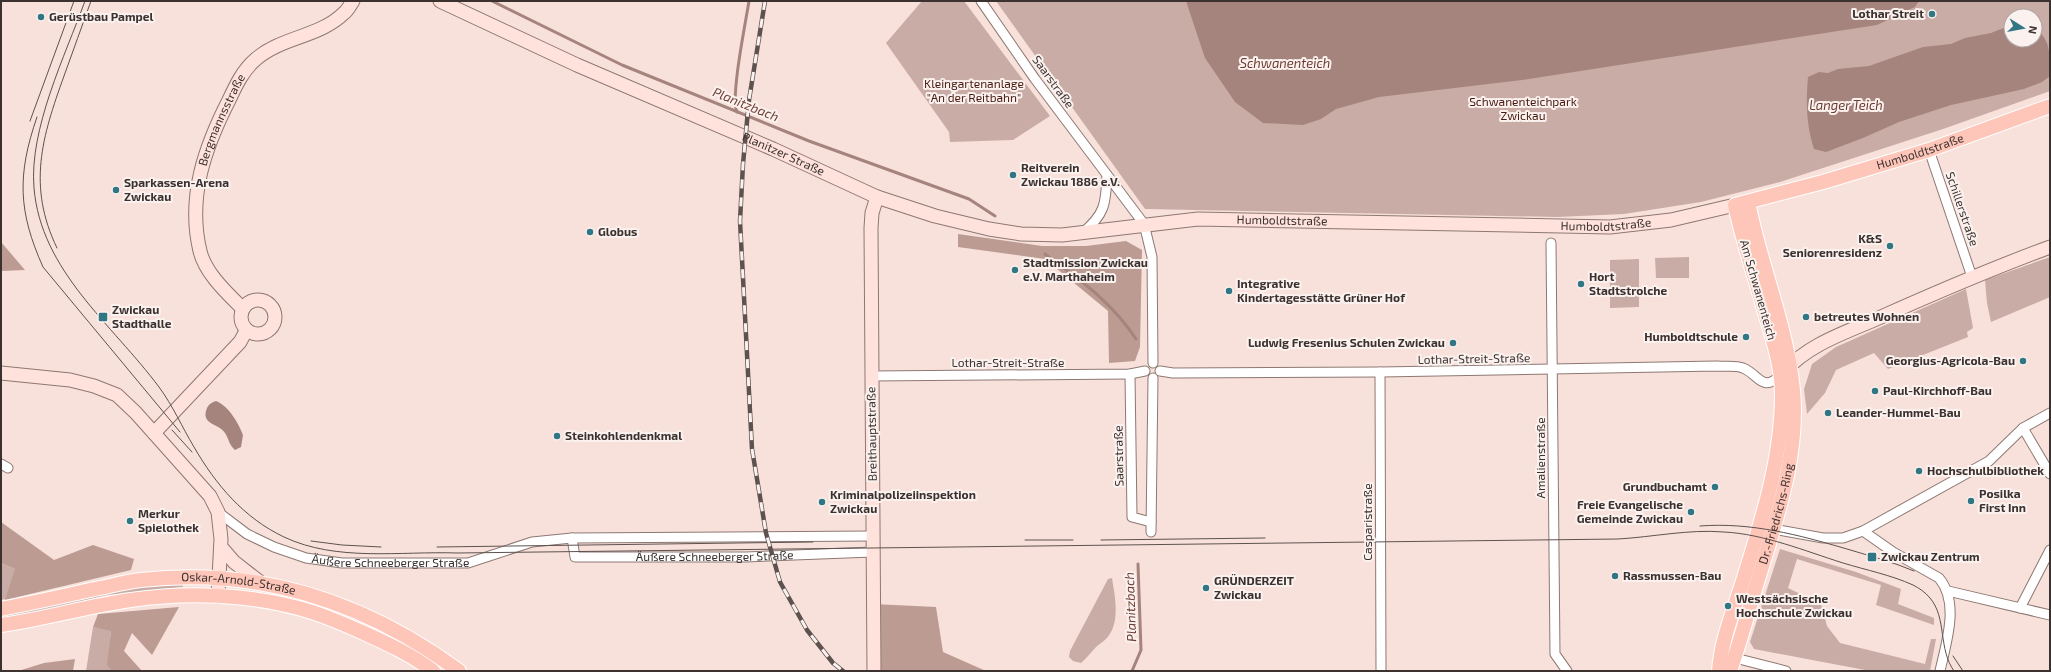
<svg xmlns="http://www.w3.org/2000/svg" width="2051" height="672" viewBox="0 0 2051 672" font-family="'Exo 2',sans-serif">
<rect width="100%" height="100%" fill="#f9e1db"/>
<g fill="#c9aca5" fill-rule="evenodd">
<path d="M922 1H964L1050 116 1013 140 950 142 949 132 886 43Z"/>
<path d="M996 1H2050V91L1943 129 1780 182 1701 202 1624 214 1557 217 1145 209ZM2011 16H2035V40H2011Z"/>
<path d="M1689 257V278H1656L1655 258Z"/>
<path d="M2050 257V297L1991 322 1987 303 1985 280Z"/>
<path d="M1639 259V307L1610 308V260Z"/>
<path d="M1966 289 1973 328 1967 332 1968 337 1888 369 1874 353 1836 370 1825 393 1807 414 1804 389 1812 364 1836 347Z"/>
<path d="M1780 549 1856 572 1901 589 1898 604 1934 618V625L1876 605 1881 585 1797 559 1788 588 1821 604 1827 626 1840 643 1925 664 1931 639H1936L1930 671H1870L1754 649 1750 642Z"/>
<path d="M1 563 15 569 24 595 1 600Z"/>
<path d="M1112 578C1115 597 1121 624 1106 639 1103 642 1099 644 1096 647 1091 652 1087 658 1081 663L1073 661 1069 657 1070 651 1108 579Z"/>
<path d="M182 583 183 587 107 595 1 621V614L126 587Z"/>
<path d="M93 627 111 630 108 665 112 671H86Z"/>
</g>
<g fill="#bc9b93">
<path d="M958 234 1042 246H1086L1126 241 1142 250 1140 347 1135 361 1109 363 1108 311 1045 259 958 247Z"/>
<path d="M1 242 25 270 1 271Z"/>
<path d="M1 522 54 560 93 545 134 559 131 570 5 600 15 569 1 563Z"/>
<path d="M873 604 936 607 943 652 986 671H874Z"/>
<path d="M179 607 152 655 132 633 124 651 142 671H112L107 665 111 631 93 627 98 614Z"/>
<path d="M75 659 73 671H18L44 663Z"/>
</g>
<g fill="#a5847d">
<path d="M1186 1H1919L1915 7 1877 25 1522 80 1379 97 1336 109 1321 119 1303 125 1263 123 1235 102 1205 58Z"/>
<path d="M2011 25V40H2035V27C2051 42 2050 52 2050 76L2042 82 2024 89 1951 105 1899 122 1863 138 1826 152 1814 149C1806 124 1806 102 1808 77L1819 72 1828 73 1838 69 1869 66 1923 47 1951 44 1965 38 1991 33Z"/>
<path d="M216 401C229 406 238 423 243 435L241 447 235 450C229 445 229 439 225 433 219 423 200 425 207 408 209 404 212 402 216 401Z"/>
</g>
<g fill="none" stroke-linecap="round" stroke-linejoin="round">
<g stroke="#a5847d" stroke-width="3">
<path d="M492 1 622 65 809 141 969 199 995 216"/>
<path d="M737 112C730 98 746 21 749 1"/>
<path d="M1045 254C1080 280 1112 302 1136 339"/>
<path d="M1132 671 1141 650 1138 564"/>
</g>
<defs>
<g id="street">
<path d="M981 1 1035 79 1144 224 1152 257 1153 363"/>
<path d="M1929 150 1972 277"/>
<path d="M1082 233C1105 215 1106 203 1107 175"/>
<path d="M1551 243 1555 654 1567 671"/>
<path d="M1160 371 1173 373 1380 372 1717 366C1725 367 1735 365 1743 368 1760 375 1761 393 1781 375"/>
<path d="M1380 372 1381 671"/>
<path d="M1130 374 1132 517 1151 522"/>
<path d="M871 376 1130 374 1145 371"/>
<path d="M2023 428 2050 474"/>
<path d="M1 464 8 468"/>
<path id="s1" d="M218 512 247 534 274 547 306 558 342 563H468L532 542 572 538 873 536"/>
<path d="M1773 529 1823 538H1843L1863 531 1989 461 2023 428 2050 413"/>
<path d="M1863 531 1893 552 1939 578C1960 603 1946 643 1940 671"/>
<path d="M1151 532 1153 378"/>
<path id="s2" d="M572 538 575 557H746L873 552"/>
<path d="M1948 591 2050 615"/>
<path d="M2020 608 2050 550"/>
<path d="M1732 653 1739 659 1786 671"/>
</g>
<g id="secondary">
<path id="s3" d="M440 1 577 65 773 149 877 197 935 216 989 229 1021 234 1062 235 1198 219 1610 227 1671 220 1735 205"/>
<circle cx="258" cy="317" r="17"/>
<path id="s4" d="M243 309C227 293 205 273 200 251 187 197 205 147 229 100 236 85 243 70 256 59 281 37 320 37 344 13 348 10 350 5 353 1"/>
<path d="M1784 372C1808 344 1847 332 1881 317 1937 292 1993 268 2050 247"/>
<path d="M1 373 70 380 94 386 117 395 136 413 210 496 218 512 221 539 218 596"/>
<path d="M154 433 240 342 246 331"/>
<path d="M221 547 234 562 261 583"/>
<path d="M874 671 871 228 872 213 877 197"/>
</g>
<g id="primary">
<path id="s5" d="M1 609C31 603 60 597 90 590 107 587 124 582 141 580 258 567 365 602 459 671"/>
<path d="M1 625C45 619 87 606 131 600 187 592 248 594 302 609 324 615 344 624 364 633 388 644 412 655 433 671"/>
<path id="s6" d="M1719 671C1721 641 1733 612 1742 584 1761 523 1782 459 1782 395 1782 367 1773 339 1765 313 1755 277 1743 242 1735 205L1823 182 1929 150 2050 106"/>
<path id="s7" d="M1730 671C1741 639 1750 605 1760 573 1778 514 1799 452 1793 390 1787 327 1760 264 1748 202"/>
</g>
</defs>
<use href="#street" stroke="#8d7872" stroke-width="11"/>
<use href="#secondary" stroke="#8d7872" stroke-width="15"/>
<use href="#primary" stroke="#fff" stroke-width="16"/>
<use href="#street" stroke="#fff" stroke-width="9"/>
<use href="#secondary" stroke="#ffe2dc" stroke-width="13"/>
<use href="#primary" stroke="#fec6b9" stroke-width="14"/>
<g stroke="#5d524f" stroke-width="1">
<path d="M85 1C65 56 29 129 34 188 41 271 112 324 159 387 173 406 182 427 194 447 216 485 244 518 284 537 337 562 400 551 457 553L1618 539C1653 537 1689 529 1724 532 1764 534 1805 551 1843 563 1866 570 1891 575 1913 585 1919 588 1925 592 1930 598 1947 618 1938 649 1954 671"/>
<path d="M37 117C17 175 18 211 43 267L180 432"/>
<path d="M30 121 74 1"/>
<path d="M57 248C27 186 42 137 64 76 73 51 82 26 91 1"/>
<path d="M172 430 192 452"/>
<path d="M1700 526C1751 522 1799 535 1847 549 1870 556 1893 562 1914 571"/>
<path d="M1025 540H1073"/>
<path d="M1101 540 1265 538"/>
<path d="M311 541 342 545 381 547"/>
<path d="M437 547 813 542"/>
<path d="M1953 656 1963 671"/>
</g>
<defs>
<path id="rail" d="M765 1 749 100 743 164 740 221 752 449 766 533 780 582 807 630 833 663 843 671"/>
</defs>
<use href="#rail" stroke="#5d524f" stroke-width="4.5"/>
<use href="#rail" stroke="#fbf2ef" stroke-width="3" stroke-dasharray="9" stroke-linecap="butt"/>
</g>
<g fill="#307684" stroke="#fbf2ef" stroke-width="1.5">
<circle cx="1932" cy="14" r="4"/>
<circle cx="41" cy="17" r="4"/>
<circle cx="1013" cy="175" r="4"/>
<circle cx="116" cy="190" r="4"/>
<circle cx="590" cy="232" r="4"/>
<circle cx="1890" cy="246" r="4"/>
<circle cx="1015" cy="270" r="4"/>
<circle cx="1581" cy="284" r="4"/>
<circle cx="1229" cy="291" r="4"/>
<rect x="98" y="312" width="10" height="10" rx="2"/>
<circle cx="1806" cy="317" r="4"/>
<circle cx="1746" cy="337" r="4"/>
<circle cx="1453" cy="343" r="4"/>
<circle cx="2023" cy="361" r="4"/>
<circle cx="1875" cy="391" r="4"/>
<circle cx="1828" cy="413" r="4"/>
<circle cx="557" cy="436" r="4"/>
<circle cx="1919" cy="471" r="4"/>
<circle cx="1715" cy="487" r="4"/>
<circle cx="1971" cy="501" r="4"/>
<circle cx="822" cy="502" r="4"/>
<circle cx="1691" cy="512" r="4"/>
<circle cx="130" cy="521" r="4"/>
<rect x="1867" y="552" width="10" height="10" rx="2"/>
<circle cx="1615" cy="576" r="4"/>
<circle cx="1206" cy="588" r="4"/>
<circle cx="1728" cy="606" r="4"/>
</g>
<g text-anchor="middle" stroke-width="4" stroke-linejoin="round" paint-order="stroke">
<g font-size="12" font-weight="bold" fill="#3b3230" stroke="#fbf2ef" text-anchor="start">
<text x="1924" y="18" text-anchor="end">Lothar Streit</text>
<text x="49" y="21">Gerüstbau Pampel</text>
<text x="1021" y="172">Reitverein<tspan x="1021" dy="14">Zwickau 1886 e.V.</tspan></text>
<text x="124" y="187">Sparkassen-Arena<tspan x="124" dy="14">Zwickau</tspan></text>
<text x="598" y="236">Globus</text>
<text x="1882" y="243" text-anchor="end">K&amp;S<tspan x="1882" dy="14">Seniorenresidenz</tspan></text>
<text x="1023" y="267">Stadtmission Zwickau<tspan x="1023" dy="14">e.V. Marthaheim</tspan></text>
<text x="1589" y="281">Hort<tspan x="1589" dy="14">Stadtstrolche</tspan></text>
<text x="1237" y="288">Integrative<tspan x="1237" dy="14">Kindertagesstätte Grüner Hof</tspan></text>
<text x="112" y="314">Zwickau<tspan x="112" dy="14">Stadthalle</tspan></text>
<text x="1814" y="321">betreutes Wohnen</text>
<text x="1738" y="341" text-anchor="end">Humboldtschule</text>
<text x="1445" y="347" text-anchor="end">Ludwig Fresenius Schulen Zwickau</text>
<text x="2015" y="365" text-anchor="end">Georgius-Agricola-Bau</text>
<text x="1883" y="395">Paul-Kirchhoff-Bau</text>
<text x="1836" y="417">Leander-Hummel-Bau</text>
<text x="565" y="440">Steinkohlendenkmal</text>
<text x="1927" y="475">Hochschulbibliothek</text>
<text x="1707" y="491" text-anchor="end">Grundbuchamt</text>
<text x="1979" y="498">Posilka<tspan x="1979" dy="14">First Inn</tspan></text>
<text x="830" y="499">Kriminalpolizeiinspektion<tspan x="830" dy="14">Zwickau</tspan></text>
<text x="1683" y="509" text-anchor="end">Freie Evangelische<tspan x="1683" dy="14">Gemeinde Zwickau</tspan></text>
<text x="138" y="518">Merkur<tspan x="138" dy="14">Spielothek</tspan></text>
<text x="1881" y="561">Zwickau Zentrum</text>
<text x="1623" y="580">Rassmussen-Bau</text>
<text x="1214" y="585">GRÜNDERZEIT<tspan x="1214" dy="14">Zwickau</tspan></text>
<text x="1736" y="603">Westsächsische<tspan x="1736" dy="14">Hochschule Zwickau</tspan></text>
</g>
<g font-size="12" fill="#3b3230" stroke="#fbf2ef">
<text transform="translate(1053 82) rotate(54)" y="4">Saarstraße</text>
<text dy="4" stroke="none"><textPath href="#s4" startOffset="209">Bergmannsstraße</textPath></text>
<text dy="4" stroke="none"><textPath href="#s6" startOffset="673">Humboldtstraße</textPath></text>
<text dy="4" stroke="none"><textPath href="#s3" startOffset="376">Planitzer Straße</textPath></text>
<text transform="translate(1962 209) rotate(71)" y="4">Schillerstraße</text>
<text dy="4" stroke="none"><textPath href="#s3" startOffset="890">Humboldtstraße</textPath></text>
<text dy="4" stroke="none"><textPath href="#s3" startOffset="1214">Humboldtstraße</textPath></text>
<text transform="translate(1758 290) rotate(74)" y="4">Am Schwanenteich</text>
<text transform="translate(1474 359) rotate(-1)" y="4">Lothar-Streit-Straße</text>
<text x="1008" y="367">Lothar-Streit-Straße</text>
<text transform="translate(872 434) rotate(-91)" y="4">Breithauptstraße</text>
<text transform="translate(1119 456) rotate(-91)" y="4">Saarstraße</text>
<text transform="translate(1541 458) rotate(-90)" y="4">Amalienstraße</text>
<text dy="4" stroke="none"><textPath href="#s7" startOffset="164">Dr.-Friedrichs-Ring</textPath></text>
<text transform="translate(1368 522) rotate(-90)" y="4">Casparistraße</text>
<text dy="4" stroke="none"><textPath href="#s2" startOffset="159">Äußere Schneeberger Straße</textPath></text>
<text dy="4" stroke="none"><textPath href="#s1" startOffset="185">Äußere Schneeberger Straße</textPath></text>
<text dy="4" stroke="none"><textPath href="#s5" startOffset="241">Oskar-Arnold-Straße</textPath></text>
</g>
<g font-size="12" fill="#471b11" stroke="#fbf2ef">
<text x="974" y="88">Kleingartenanlage<tspan x="974" dy="14">"An der Reitbahn"</tspan></text>
<text x="1523" y="106">Schwanenteichpark<tspan x="1523" dy="14">Zwickau</tspan></text>
</g>
<g font-size="13" font-style="italic" fill="#6d3c31" stroke="#fbf2ef">
<text x="1285" y="68">Schwanenteich</text>
<text transform="translate(746 104) rotate(22)" y="5">Planitzbach</text>
<text x="1846" y="110">Langer Teich</text>
<text transform="translate(1130 607) rotate(-92)" y="5">Planitzbach</text>
</g>
</g>
<rect width="2051" height="672" fill="none" stroke="#3b3230" stroke-width="4"/>
<g transform="translate(2023 28) rotate(101)"><circle r="19" fill="#fbf2ef" stroke="#aea5a3"/>
<path d="M0-3L7 15L0 10L-7 15Z" fill="#307684"/>
<text y="-6" font-size="11" font-weight="bold" text-anchor="middle" fill="#3b3230">N</text>
</g>
</svg>
